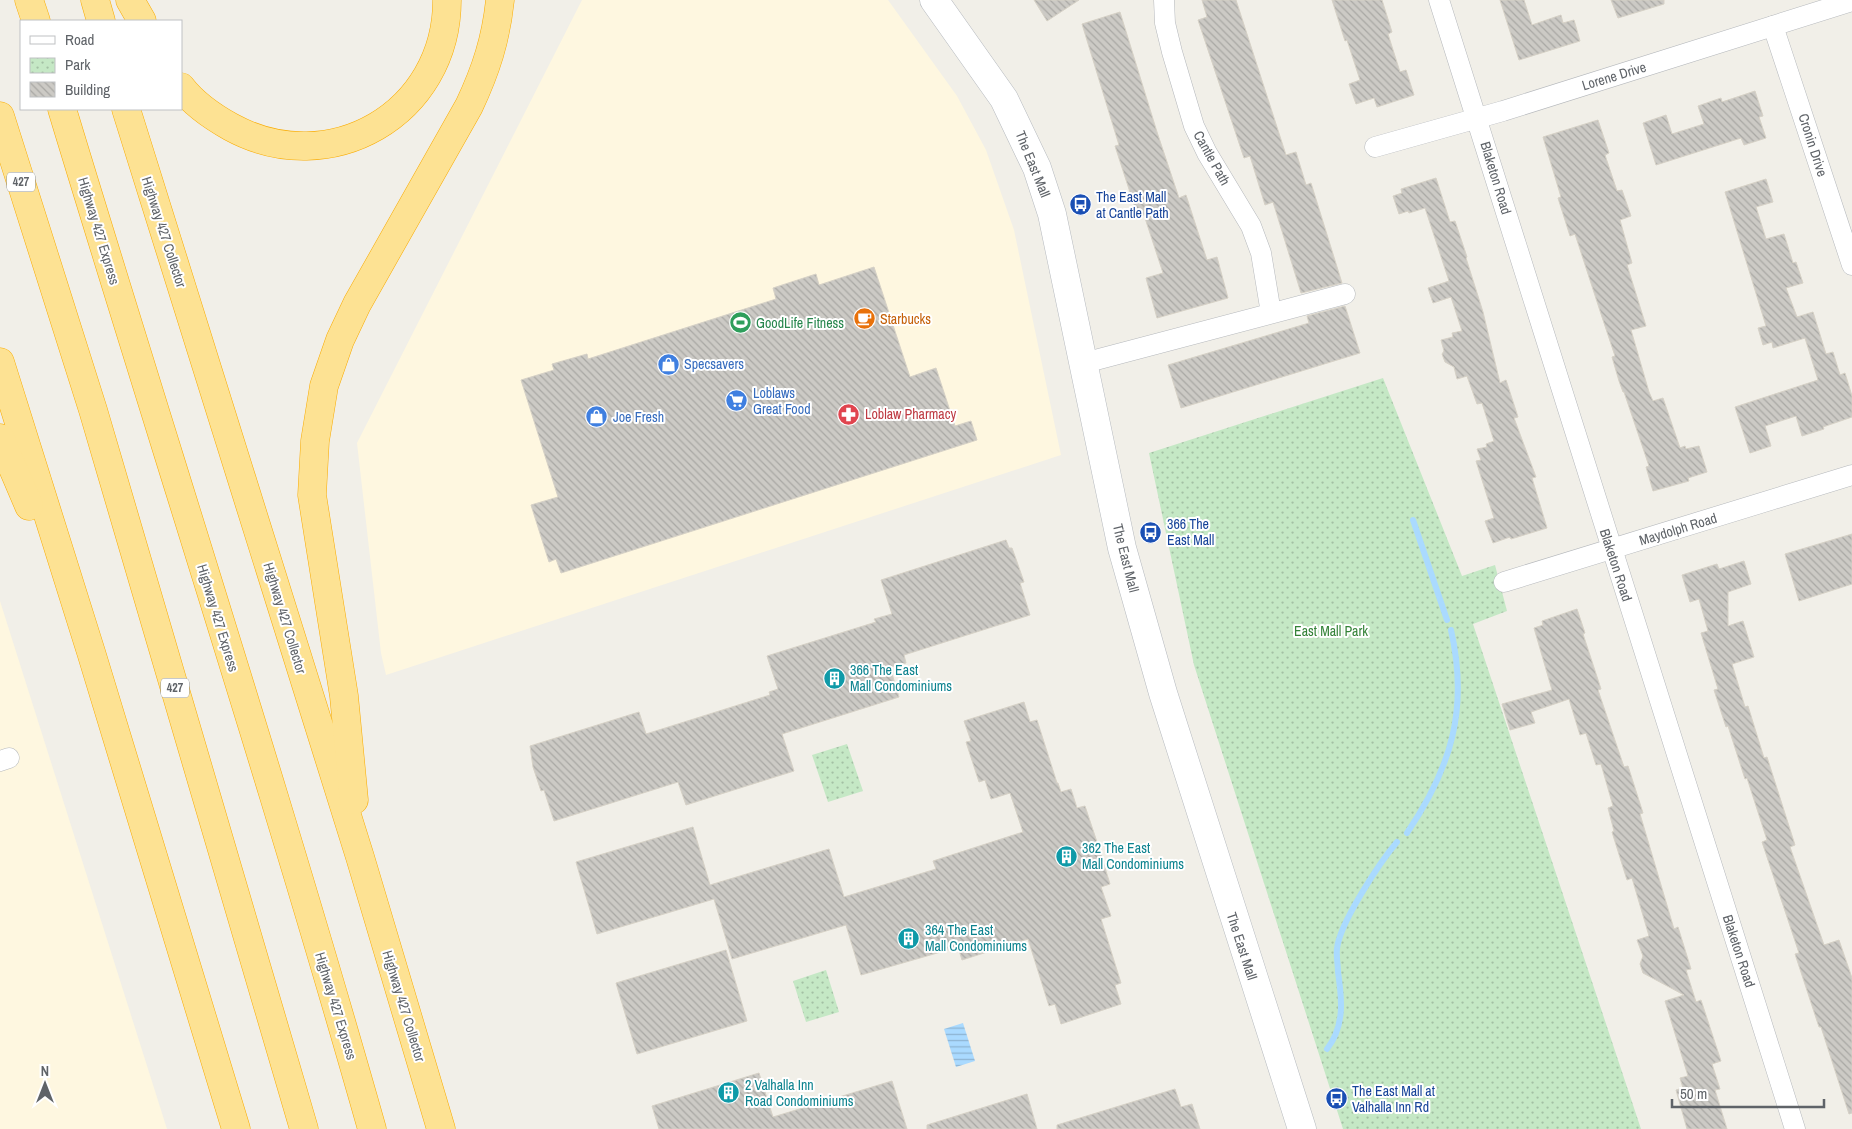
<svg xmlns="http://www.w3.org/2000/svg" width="1852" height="1129" viewBox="0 0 1852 1129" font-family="'Archivo Narrow',sans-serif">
<defs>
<pattern id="park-dots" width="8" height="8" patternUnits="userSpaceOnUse" patternTransform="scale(1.25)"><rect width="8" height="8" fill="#c5e8c5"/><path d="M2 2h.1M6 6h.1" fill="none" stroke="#a3c0a4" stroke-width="1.8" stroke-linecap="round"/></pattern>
<pattern id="water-rules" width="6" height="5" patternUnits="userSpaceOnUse" patternTransform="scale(1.25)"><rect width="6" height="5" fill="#aadaff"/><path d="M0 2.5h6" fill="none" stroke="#8eb4d2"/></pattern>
<pattern id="building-back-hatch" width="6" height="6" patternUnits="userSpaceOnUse" patternTransform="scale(1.25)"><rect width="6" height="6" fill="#cccac5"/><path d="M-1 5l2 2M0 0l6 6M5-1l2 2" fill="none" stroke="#a9a8a4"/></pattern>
</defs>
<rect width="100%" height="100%" fill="#f1efe8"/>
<g fill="#fef7e0">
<path d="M582 0H888L957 96 986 150 1014 230 1061 455 386 675 381 653 357 443Z"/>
<path d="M0 601 167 1129H0Z"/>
</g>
<g fill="url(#park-dots)">
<path d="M1383 378 1462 576 1495 565 1507 611 1473 624 1641 1129H1343L1194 665 1149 453Z"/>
<path d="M847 744 863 791 828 802 812 755Z"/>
<path d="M826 970 839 1012 806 1022 793 981Z"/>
</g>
<path fill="url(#water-rules)" d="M963 1023 975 1061 956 1067 944 1029Z"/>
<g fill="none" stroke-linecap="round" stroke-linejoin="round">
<g stroke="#aadaff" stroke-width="6">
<path d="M1413 520 1447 620"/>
<path d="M1407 833C1451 768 1469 709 1451 630"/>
<path d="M1327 1049C1345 1026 1342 999 1338 972 1338 964 1336 956 1337 949 1339 924 1380 862 1397 842"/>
</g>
</g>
<g fill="url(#building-back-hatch)" stroke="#d6d1c6">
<path d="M1034 0H1079L1047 21Z"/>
<path d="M1202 0H1236L1286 155 1296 152 1306 185 1311 183 1342 283 1301 293 1273 202 1265 205 1250 156 1244 158 1198 20 1207 17Z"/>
<path d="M1332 0H1382L1392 32 1388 34 1400 72 1406 70 1414 95 1377 107 1374 98 1356 104 1349 84 1360 80 1347 40 1345 41Z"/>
<path d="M1500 0H1524L1532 25 1561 15 1563 23 1574 20 1580 41 1519 60Z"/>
<path d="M1611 0H1664V4L1618 18Z"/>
<path d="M1120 12 1157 132 1179 198 1186 195 1207 260 1217 257 1228 298 1157 318 1146 278 1163 273 1144 215 1138 217 1115 146 1119 145 1082 24Z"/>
<path d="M1755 91 1763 116 1759 117 1766 138 1744 145 1741 138 1656 165 1643 123 1666 115 1672 134 1704 124 1698 106 1721 98 1722 102Z"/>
<path d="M1598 120 1609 153 1605 155 1617 191 1622 190 1631 216 1620 220 1632 263 1627 265 1646 326 1631 330 1649 392 1653 401 1663 398 1680 448 1685 446 1686 449 1699 446 1707 472 1688 478 1689 481 1653 491 1646 467 1649 466 1624 392H1623L1619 381 1612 357 1615 356 1601 314 1575 234 1570 236 1558 198 1561 197 1543 137Z"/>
<path d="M1436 178 1450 222 1455 221 1467 257 1466 258 1483 312 1500 383 1506 380 1518 417 1514 418 1536 477 1532 478 1547 528 1511 539 1510 537 1493 543 1485 521 1494 518 1476 461 1481 460 1477 449 1487 447 1486 444 1494 441 1482 403 1477 404 1467 376 1457 379 1454 367 1445 362 1442 354 1444 351 1441 340 1453 337 1452 333 1462 331 1451 297 1433 303 1428 288 1449 281 1425 208 1409 213 1408 211 1399 214 1393 196 1402 193 1401 189Z"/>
<path d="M1766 179 1773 202 1756 207 1766 239 1784 234 1793 263 1796 262 1803 283 1786 288 1797 317 1813 312 1826 354 1833 352 1840 375 1845 373 1852 396V417L1823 427 1824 429 1802 436 1796 416 1765 426 1771 446 1750 453 1735 407 1818 380 1805 338 1773 348 1772 342 1763 345 1758 328 1766 326 1725 192Z"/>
<path d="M874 267 910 377 936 368 955 426 971 421 977 440 561 573 556 559 549 562 531 505 558 497 521 380 554 370 552 364 587 354 588 359 776 299 773 288 816 274 819 285Z"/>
<path d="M1345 306 1360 353 1181 408 1168 365 1309 323 1307 316Z"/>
<path d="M1852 534V584L1799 601 1785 554Z"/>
<path d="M1006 540 1009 548H1012L1016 559 1024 582 1020 583 1030 615 904 655 906 663 890 667 899 697 782 734 794 771 686 805 678 782 554 821 544 790 541 791 533 767 530 746 639 712 646 734 770 695 769 692 778 689 767 656 876 622 874 619 892 614 881 580Z"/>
<path d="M1744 561 1751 584 1728 592V626L1743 621 1754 657 1732 664 1745 707 1748 706 1764 758 1767 757 1795 845 1790 847 1824 945 1839 940 1852 978V1113L1849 1114 1821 1027H1819L1795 954 1799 953 1762 842 1767 840 1747 778 1745 779 1728 726 1726 727 1714 690 1718 689 1701 633 1708 631 1699 599 1690 602 1682 575 1717 564 1719 569Z"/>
<path d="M1577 609 1585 633 1583 634 1601 689 1598 690 1624 767 1628 766 1643 813 1640 814 1674 929 1678 927 1691 969 1686 970 1696 1002 1701 1000 1721 1061 1712 1064 1720 1089 1715 1090 1727 1129H1687L1676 1090 1683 1088 1680 1078 1688 1076 1665 1001 1684 995 1643 973 1640 964 1643 956 1637 940 1649 936 1632 878 1627 880 1612 832 1614 831 1608 808 1613 806 1601 764 1596 765 1586 733 1580 735 1569 699 1531 712 1535 723 1510 730 1502 704 1552 690 1534 628 1543 625 1542 621Z"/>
<path d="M1024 702 1030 722 1037 720 1057 783H1058L1061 792 1071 789 1077 808 1085 806 1098 845 1110 884 1101 887 1111 916 1101 919 1121 983 1115 985 1121 1004 1061 1024 1055 1004 1049 1006 1028 939 962 960 958 947 861 975 846 925 732 959 714 899 597 934 576 862 693 827 710 885 829 849 844 897 936 869 933 861 1023 832 1010 793 991 799 985 780 979 782 966 742 971 741 964 721Z"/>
<path d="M726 950 747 1021 637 1054 616 983Z"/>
<path d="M759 1073 773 1117 892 1081 907 1129H659L652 1106Z"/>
<path d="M1175 1089 1181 1107 1192 1104 1200 1129H1057V1125Z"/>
<path d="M1027 1094 1037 1129H927V1125Z"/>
</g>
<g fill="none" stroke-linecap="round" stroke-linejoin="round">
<defs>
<g id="street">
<path d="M1164 0 1165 23 1172 52 1194 126 1207 153 1251 226 1261 253 1271 313"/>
<path d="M1439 0 1795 1129"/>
<path d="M1773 26 1852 265"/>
<path d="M1375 147 1503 111 1852 1"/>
<path d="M1084 363 1345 294"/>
<path d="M1504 582 1852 475"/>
<path d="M0 761 9 758"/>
</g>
<path id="secondary" d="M934 0 1004 99 1037 168 1052 214 1122 548 1163 693 1302 1129"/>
<g id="highway">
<path d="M29 0 36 21"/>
<path d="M95 0 101 21"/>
<path d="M130 0 142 21"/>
<path d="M181 87C194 104 213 117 231 127 330 181 447 114 447 0"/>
<path d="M62 109C165 449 275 787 372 1129"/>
<path d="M126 109 360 857 441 1129"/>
<path d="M0 116 93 410 304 1129"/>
<path d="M0 362 91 652 236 1129"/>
<path d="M0 438 29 506"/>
<path d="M354 800 344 696 312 495 315 441 324 386 340 340 357 304 469 106C486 70 496 39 500 0"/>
</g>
</defs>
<use href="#street" stroke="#b5b8bc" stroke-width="21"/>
<use href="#secondary" stroke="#b6babf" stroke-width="29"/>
<use href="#highway" stroke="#f9ab00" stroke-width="29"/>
<use href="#street" stroke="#fff" stroke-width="20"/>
<use href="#secondary" stroke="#fff" stroke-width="28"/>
<use href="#highway" stroke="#fde293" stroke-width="28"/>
</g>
<defs>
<symbol id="bus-disc" viewBox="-11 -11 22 22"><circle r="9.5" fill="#1a4fb4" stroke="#fff"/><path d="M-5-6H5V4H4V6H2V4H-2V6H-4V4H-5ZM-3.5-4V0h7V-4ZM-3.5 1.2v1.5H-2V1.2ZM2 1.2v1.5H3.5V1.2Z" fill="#fff"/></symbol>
<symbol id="cafe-disc" viewBox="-11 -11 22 22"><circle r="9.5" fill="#e8710a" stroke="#fff"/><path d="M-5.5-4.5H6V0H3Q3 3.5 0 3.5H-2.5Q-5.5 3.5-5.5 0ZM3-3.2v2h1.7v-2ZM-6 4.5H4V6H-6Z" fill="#fff"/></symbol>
<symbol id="stadium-disc" viewBox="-11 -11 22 22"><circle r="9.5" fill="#2e9e5b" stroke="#fff"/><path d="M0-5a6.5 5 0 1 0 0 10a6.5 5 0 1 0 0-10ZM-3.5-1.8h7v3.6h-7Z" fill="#fff"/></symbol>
<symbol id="shop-disc" viewBox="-11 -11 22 22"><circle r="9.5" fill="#3f7fe0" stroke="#fff"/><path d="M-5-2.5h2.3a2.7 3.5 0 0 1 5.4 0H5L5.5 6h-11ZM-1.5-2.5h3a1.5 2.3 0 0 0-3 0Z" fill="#fff"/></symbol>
<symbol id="supermarket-disc" viewBox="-11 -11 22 22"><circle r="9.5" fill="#3f7fe0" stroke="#fff"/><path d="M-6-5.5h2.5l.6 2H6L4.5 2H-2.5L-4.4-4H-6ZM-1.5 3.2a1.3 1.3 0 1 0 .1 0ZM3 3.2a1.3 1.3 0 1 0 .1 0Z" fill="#fff"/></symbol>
<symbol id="pharmacy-disc" viewBox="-11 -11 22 22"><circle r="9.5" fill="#e0444e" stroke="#fff"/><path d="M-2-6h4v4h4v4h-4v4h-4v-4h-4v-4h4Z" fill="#fff"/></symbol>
<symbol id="building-disc" viewBox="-11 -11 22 22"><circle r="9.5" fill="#0f9aa8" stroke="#fff"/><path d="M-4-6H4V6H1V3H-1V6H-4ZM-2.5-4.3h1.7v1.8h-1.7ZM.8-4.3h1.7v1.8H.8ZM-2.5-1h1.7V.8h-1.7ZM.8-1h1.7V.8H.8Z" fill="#fff"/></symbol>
</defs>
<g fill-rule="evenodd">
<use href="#bus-disc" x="1068" y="192" width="25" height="25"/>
<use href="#cafe-disc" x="852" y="306" width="25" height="25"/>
<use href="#stadium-disc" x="728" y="310" width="25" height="25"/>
<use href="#shop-disc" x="656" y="352" width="25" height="25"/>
<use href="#supermarket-disc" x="724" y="388" width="25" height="25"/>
<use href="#pharmacy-disc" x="836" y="402" width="25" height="25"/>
<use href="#shop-disc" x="584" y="404" width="25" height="25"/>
<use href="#bus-disc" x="1138" y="520" width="25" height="25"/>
<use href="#building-disc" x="822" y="666" width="25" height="25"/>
<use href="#building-disc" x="1054" y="844" width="25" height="25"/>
<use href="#building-disc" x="896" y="926" width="25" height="25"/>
<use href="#building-disc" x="716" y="1080" width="25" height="25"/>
<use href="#bus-disc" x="1324" y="1086" width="25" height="25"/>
</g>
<g text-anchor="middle" stroke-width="4" stroke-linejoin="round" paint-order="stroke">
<g fill="#fff" stroke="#8f9295" stroke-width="1">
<rect x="7" y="172.5" width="28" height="19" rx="4"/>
<rect x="161" y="678.5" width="28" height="19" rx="4"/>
</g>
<g font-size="12" font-weight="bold" fill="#5f6368">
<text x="21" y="186">427</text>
<text x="175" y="692">427</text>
</g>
<g font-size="14" fill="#5f6368" stroke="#fff">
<text transform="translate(1614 76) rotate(-17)" y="5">Lorene Drive</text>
<text transform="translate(1813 145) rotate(72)" y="5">Cronin Drive</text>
<text transform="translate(1212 158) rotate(61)" y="5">Cantle Path</text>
<text transform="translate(1033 164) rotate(68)" y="5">The East Mall</text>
<text transform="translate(1496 178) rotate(73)" y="5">Blaketon Road</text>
<text transform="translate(99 231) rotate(73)" y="5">Highway 427 Express</text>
<text transform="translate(164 232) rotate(72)" y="5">Highway 427 Collector</text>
<text transform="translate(1678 529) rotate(-17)" y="5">Maydolph Road</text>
<text transform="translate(1126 558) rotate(76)" y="5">The East Mall</text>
<text transform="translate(1616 565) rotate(72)" y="5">Blaketon Road</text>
<text transform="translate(218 618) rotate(73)" y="5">Highway 427 Express</text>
<text transform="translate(285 618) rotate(73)" y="5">Highway 427 Collector</text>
<text transform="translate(1242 946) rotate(72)" y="5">The East Mall</text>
<text transform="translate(1739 951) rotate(72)" y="5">Blaketon Road</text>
<text transform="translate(336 1006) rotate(73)" y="5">Highway 427 Express</text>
<text transform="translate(404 1006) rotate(73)" y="5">Highway 427 Collector</text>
</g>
<g font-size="14" fill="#164399" stroke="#fff" text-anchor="start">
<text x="1096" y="202">The East Mall<tspan x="1096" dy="16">at Cantle Path</tspan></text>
<text x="1167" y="529">366 The<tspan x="1167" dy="16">East Mall</tspan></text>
<text x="1352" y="1096">The East Mall at<tspan x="1352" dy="16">Valhalla Inn Rd</tspan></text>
</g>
<g font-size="14" fill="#c56008" stroke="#fff" text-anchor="start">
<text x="880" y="324">Starbucks</text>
</g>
<g font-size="14" fill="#27864d" stroke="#fff" text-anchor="start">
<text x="756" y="328">GoodLife Fitness</text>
</g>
<g font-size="14" fill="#366cbe" stroke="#fff" text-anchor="start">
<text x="684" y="369">Specsavers</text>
<text x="753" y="398">Loblaws<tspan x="753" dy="16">Great Food</tspan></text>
<text x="613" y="422">Joe Fresh</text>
</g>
<g font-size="14" fill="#be3a42" stroke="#fff" text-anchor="start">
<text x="865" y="419">Loblaw Pharmacy</text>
</g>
<g font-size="14" fill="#348238" stroke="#fff">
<text x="1331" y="636">East Mall Park</text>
</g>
<g font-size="14" fill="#0d838f" stroke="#fff" text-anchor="start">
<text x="850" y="675">366 The East<tspan x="850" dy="16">Mall Condominiums</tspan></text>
<text x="1082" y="853">362 The East<tspan x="1082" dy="16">Mall Condominiums</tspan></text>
<text x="925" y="935">364 The East<tspan x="925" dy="16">Mall Condominiums</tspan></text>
<text x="745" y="1090">2 Valhalla Inn<tspan x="745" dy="16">Road Condominiums</tspan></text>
</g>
</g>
<rect x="20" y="20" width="162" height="90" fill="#ffffff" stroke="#bfc1c3"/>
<rect x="30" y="36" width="25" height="8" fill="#ffffff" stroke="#bfc1c3"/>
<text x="65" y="45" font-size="15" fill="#5f6368">Road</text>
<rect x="30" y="58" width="25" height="15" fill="url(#park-dots)" stroke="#bfc1c3"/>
<text x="65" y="70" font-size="15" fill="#5f6368">Park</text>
<rect x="30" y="82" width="25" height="15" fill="url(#building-back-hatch)" stroke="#bfc1c3"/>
<text x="65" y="95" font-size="15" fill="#5f6368">Building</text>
<g transform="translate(45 1084)" stroke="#ffffff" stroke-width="4" paint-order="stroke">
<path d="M0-4L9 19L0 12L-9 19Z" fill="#5f6368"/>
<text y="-8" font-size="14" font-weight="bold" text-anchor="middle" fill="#5f6368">N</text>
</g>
<path d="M1672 1099v8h152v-8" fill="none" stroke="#5f6368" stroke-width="2.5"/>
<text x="1680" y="1099" font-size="15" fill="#5f6368" stroke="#ffffff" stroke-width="4" paint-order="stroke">50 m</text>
</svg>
